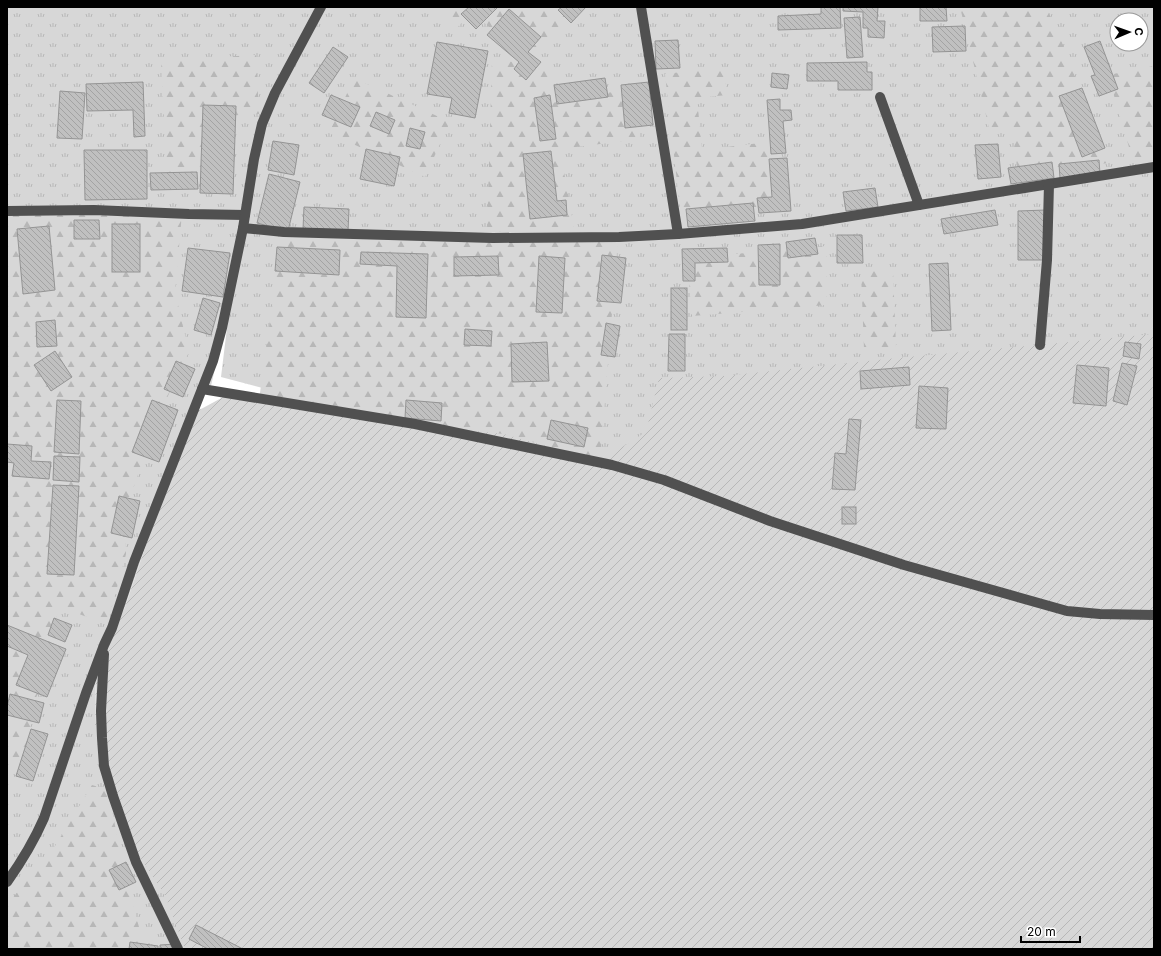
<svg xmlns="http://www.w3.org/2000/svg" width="1161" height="956" viewBox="0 0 1161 956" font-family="Inter,sans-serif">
<defs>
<pattern id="grass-tufts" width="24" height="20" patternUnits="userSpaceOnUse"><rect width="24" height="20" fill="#d7d7d7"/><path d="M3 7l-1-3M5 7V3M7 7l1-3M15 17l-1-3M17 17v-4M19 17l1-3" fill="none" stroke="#b7b7b7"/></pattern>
<pattern id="forest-firs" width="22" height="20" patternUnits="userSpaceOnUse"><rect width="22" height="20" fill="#d7d7d7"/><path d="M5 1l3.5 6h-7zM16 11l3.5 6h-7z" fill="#b7b7b7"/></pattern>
<pattern id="garden-furrows" width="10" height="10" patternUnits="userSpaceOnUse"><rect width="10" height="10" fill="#d7d7d7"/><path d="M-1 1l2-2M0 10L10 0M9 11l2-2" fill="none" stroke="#b7b7b7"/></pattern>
<pattern id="building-back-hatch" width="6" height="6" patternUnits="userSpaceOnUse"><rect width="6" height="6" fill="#c0c0c0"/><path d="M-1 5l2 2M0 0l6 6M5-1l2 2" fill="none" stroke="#a3a3a3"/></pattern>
</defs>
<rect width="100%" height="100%" fill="#fff"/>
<path fill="url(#grass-tufts)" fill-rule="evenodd" d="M7 7H1154V436L864 571 397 423 221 377 230 303 211 386 190 415 125 607 96 661 95 727 1154 949H7ZM1117 20H1141V44H1117Z"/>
<g fill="url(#forest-firs)">
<path d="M431 7H579L529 65 551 69 547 104 597 94 639 89 640 139 560 149 574 228 487 232 492 59 528 64 472 11 456 29Z"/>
<path d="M960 7H1046L1060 37 1108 163 1018 175 1012 128 990 132Z"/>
<path d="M256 55 259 114 219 116 223 177 167 180 161 60Z"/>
<path d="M1154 66V158L1133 161 1108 75Z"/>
<path d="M724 67 727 95 697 98 702 150 777 141 781 205 681 218 665 74Z"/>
<path d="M354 78 450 122 425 177 329 133Z"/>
<path d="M7 209 182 213 175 292 189 352 154 425 125 514 126 554 107 625 59 606 42 685 32 706 26 764 7 757Z"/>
<path d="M282 235 618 239 600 461 397 423 259 400Z"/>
<path d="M827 246V305L692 316 687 258Z"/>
<path d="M893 270 896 347 864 349 861 272Z"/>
<path d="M92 785 108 790 125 876 145 949H7V905L55 846Z"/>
</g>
<path fill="url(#garden-furrows)" d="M1154 334V949H185L165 895 138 854 114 787 95 727 96 661 125 607 190 415 227 395 397 423 504 434 600 461 646 432 659 378 724 376 897 358Z"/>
<g fill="url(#building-back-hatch)" stroke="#949494">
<path d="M469 7H498L476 29 461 14Z"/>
<path d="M562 7H586L571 23 558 10Z"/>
<path d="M821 7H840L841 28 778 30V16L821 14Z"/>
<path d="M843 7H878L877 21H885L884 38 868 37V28H863V12L843 11Z"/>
<path d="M920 7H946L947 21H920Z"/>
<path d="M509 9 541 37 528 52 541 62 526 80 514 69 519 62 487 35Z"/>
<path d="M860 17 863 57 847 58 844 18Z"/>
<path d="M965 26 966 51 933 52 932 27Z"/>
<path d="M678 40 680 68 656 69 655 41Z"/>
<path d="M1100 41 1118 89 1099 96 1091 76 1095 75 1084 47Z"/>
<path d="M437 42 488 51 475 118 449 113 452 98 427 94Z"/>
<path d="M333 47 348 57 324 93 309 83Z"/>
<path d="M867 62V72H872V90H838V81H807V63Z"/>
<path d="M772 73 789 75 787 89 771 87Z"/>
<path d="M605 78 608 97 557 104 554 85Z"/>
<path d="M143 82 145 136 134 137 133 110 87 111 86 84Z"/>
<path d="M649 82 653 125 625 128 621 85Z"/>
<path d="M1082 88 1105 148 1082 157 1059 96Z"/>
<path d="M60 91 85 93 82 139 57 138Z"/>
<path d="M331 95 360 107 351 127 322 115Z"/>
<path d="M550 95 556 139 540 141 534 98Z"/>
<path d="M780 99V110H791L792 120 783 121 786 153 771 154 767 100Z"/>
<path d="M203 105 236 106 233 194 200 193Z"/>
<path d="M376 112 395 120 389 134 370 126Z"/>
<path d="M410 128 425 132 420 149 406 146Z"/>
<path d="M273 141 299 145 294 175 268 170Z"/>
<path d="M998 144 1001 177 978 179 975 145Z"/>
<path d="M366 149 400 157 394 186 360 179Z"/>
<path d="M84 150H147V199L85 200Z"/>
<path d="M551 151 557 201 566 200 567 215 530 219 523 154Z"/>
<path d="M787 158 791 211 759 213 757 198 772 197 769 159Z"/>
<path d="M1099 160 1100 174 1060 178 1059 164Z"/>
<path d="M1052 162 1054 178 1011 184 1008 168Z"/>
<path d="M197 172 198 189 151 190 150 173Z"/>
<path d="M269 174 300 182 288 231 257 223Z"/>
<path d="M875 188 878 207 846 211 843 192Z"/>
<path d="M753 203 755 221 688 227 686 209Z"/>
<path d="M304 207 349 209 348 231 303 229Z"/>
<path d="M995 210 998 225 944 234 941 219Z"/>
<path d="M1046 210 1047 260H1018V211Z"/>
<path d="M74 220H99L100 239H74Z"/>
<rect x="112" y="224" width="28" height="48"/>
<path d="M49 226 55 290 23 294 17 229Z"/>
<path d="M837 235H862L863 263H837Z"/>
<path d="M815 238 818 254 788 258 786 242Z"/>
<path d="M780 244V285H759L758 245Z"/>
<path d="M277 247 340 250 339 275 275 271Z"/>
<path d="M188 248 230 253 223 297 182 291Z"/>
<path d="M727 248 728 262 695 263V281H683L682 249Z"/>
<path d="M361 252 428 254 426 318 396 317 397 266 360 264Z"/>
<path d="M602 255 626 258 621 303 597 301Z"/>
<path d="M498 256 499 275 454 276V257Z"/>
<path d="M539 256 565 258 562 313 536 312Z"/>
<path d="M948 263 951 330 932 331 929 264Z"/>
<rect x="671" y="288" width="16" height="42"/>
<path d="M203 298 220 303 211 335 194 330Z"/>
<path d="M55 320 57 346 37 347 36 322Z"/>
<path d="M606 323 620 326 615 357 601 355Z"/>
<path d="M465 329 492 331 491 346 464 345Z"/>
<path d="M669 334H685V371H668Z"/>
<path d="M547 342 549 381 512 382 511 344Z"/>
<path d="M1125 342 1141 344 1139 359 1123 356Z"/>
<path d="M55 351 72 377 51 391 34 365Z"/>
<path d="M176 361 195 369 183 397 164 389Z"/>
<path d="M1122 363 1137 366 1127 405 1113 401Z"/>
<path d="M1077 365 1109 368 1106 406 1073 403Z"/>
<path d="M909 367 910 385 861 389 860 371Z"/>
<path d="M919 386 948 388 946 429 916 428Z"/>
<path d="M57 400 81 401 79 454 54 452Z"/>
<path d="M152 400 178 410 159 462 132 452Z"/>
<path d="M406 400 442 403 441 421 405 418Z"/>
<path d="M849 419 861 420 855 490 832 489 835 453 846 454Z"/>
<path d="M551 420 588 428 584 447 547 439Z"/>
<path d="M7 444 32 446 31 461 51 462 49 479 12 476 14 463 7 462Z"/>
<path d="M54 456 80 457 79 482 53 480Z"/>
<path d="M53 485 79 486 74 575 47 574Z"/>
<path d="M119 496 140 501 132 538 111 533Z"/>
<rect x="842" y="507" width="14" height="17"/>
<path d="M54 618 72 625 65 642 48 635Z"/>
<path d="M7 625 66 649 47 697 16 685 28 655 7 646Z"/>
<path d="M10 694 44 703 39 723 7 715V707Z"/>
<path d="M31 729 48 734 33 781 16 776Z"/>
<path d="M126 862 136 882 119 890 109 870Z"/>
<path d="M196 925 243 949H208L189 939Z"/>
<path d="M130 942 158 946V949H129Z"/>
<path d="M177 944V949H160V945Z"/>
</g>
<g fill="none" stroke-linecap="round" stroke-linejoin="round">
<g stroke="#505050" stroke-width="10">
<path d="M641 7 678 234"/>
<path d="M880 97 919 205"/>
<path d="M7 211 94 210 189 214 245 215"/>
<path d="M243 228 284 232 493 238 619 237 678 234 802 224 1154 167"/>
<path d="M1040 345 1047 260 1049 184"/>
<path d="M202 389 415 424 612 465 664 480 770 521 904 565 1067 611 1100 614 1154 615"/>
<path d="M104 654 101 711 102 738 104 766 113 796 136 862 178 949"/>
<path d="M7 882C22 861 34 841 44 818L86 693 104 645 112 628 134 562 213 361 222 328 243 228 254 159 262 124 275 93 321 7"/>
</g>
</g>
<rect width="1161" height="956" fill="none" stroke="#000000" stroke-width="16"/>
<g transform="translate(1129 32) rotate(88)"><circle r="19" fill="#ffffff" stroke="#999999"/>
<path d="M0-3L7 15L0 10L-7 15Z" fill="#000000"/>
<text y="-6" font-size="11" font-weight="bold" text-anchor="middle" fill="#000000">С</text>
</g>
<path d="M1021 936v6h59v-6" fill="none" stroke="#000000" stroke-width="2"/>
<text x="1027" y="936" font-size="12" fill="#000000" stroke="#ffffff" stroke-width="3" paint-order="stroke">20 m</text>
</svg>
